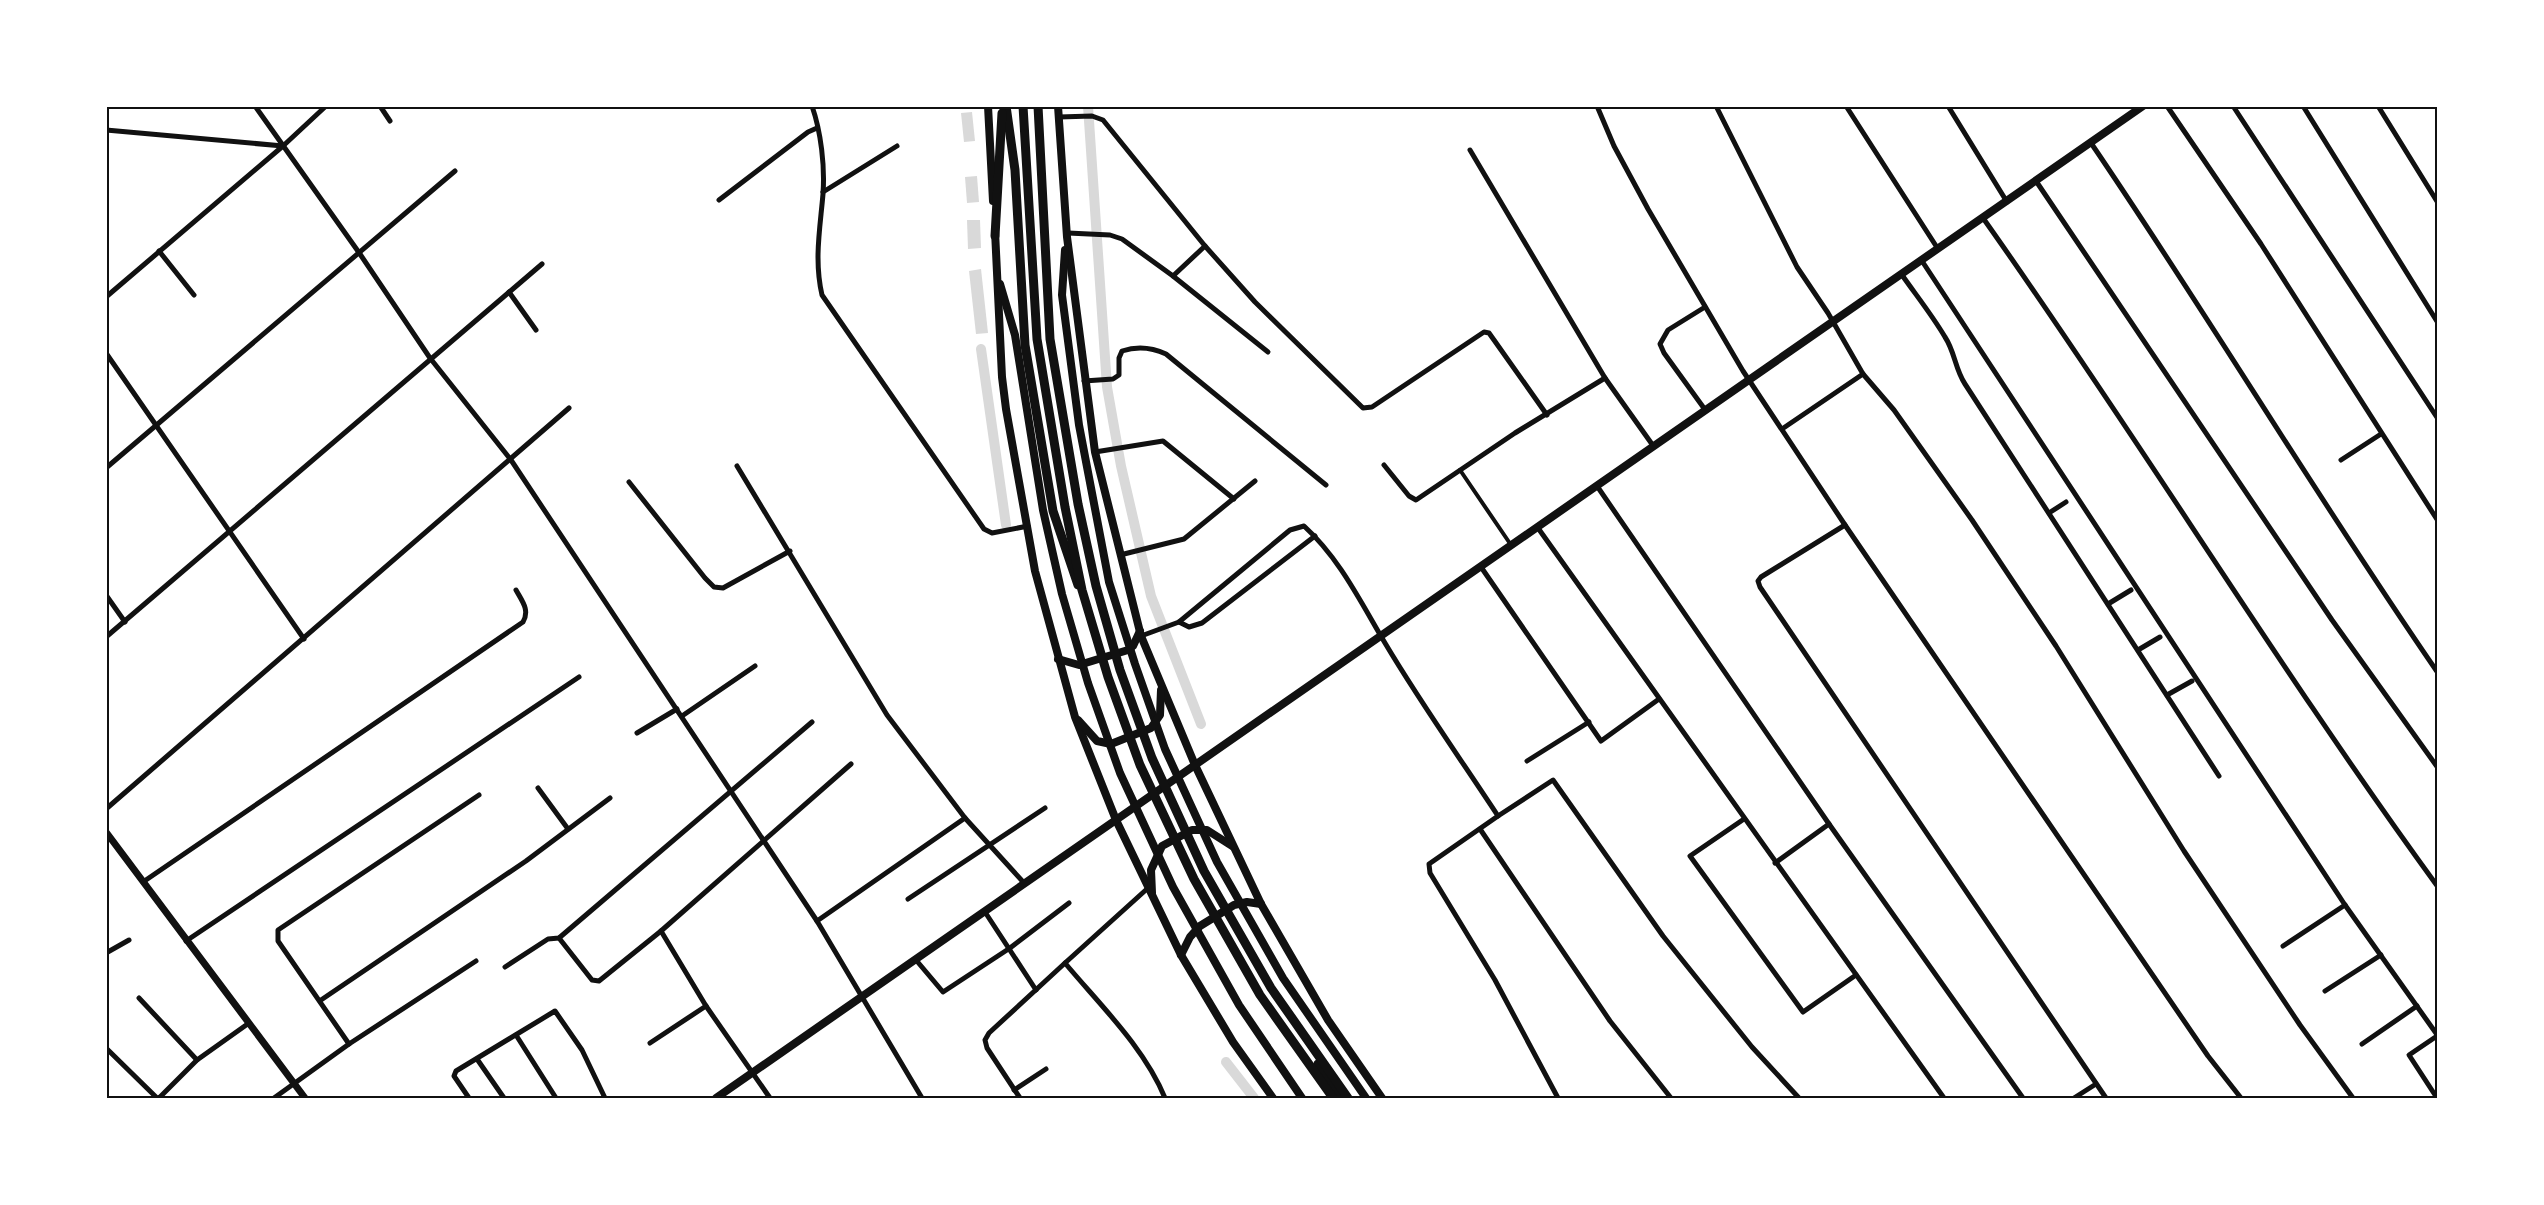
<svg xmlns="http://www.w3.org/2000/svg" width="2544" height="1205" viewBox="0 0 2544 1205" font-family="'Noto Sans',sans-serif">
<rect width="100%" height="100%" fill="#fff"/>
<g fill="#d9d9d9">
<path d="M972 112 975 141 964 142 961 113Z"/>
<path d="M977 176 979 202 967 203 965 177Z"/>
<path d="M967 220H980L981 248 968 249Z"/>
<path d="M981 269 988 333 976 334 969 271Z"/>
</g>
<g fill="none" stroke-linecap="round" stroke-linejoin="round">
<g stroke="#d9d9d9" stroke-width="10">
<path d="M1088 106 1107 387 1121 466 1151 596 1201 724"/>
<path d="M981 349 1006 525"/>
<path d="M1226 1062 1254 1098"/>
</g>
<path stroke="#111" stroke-width="4" d="M1460 470 1511 545"/>
<g stroke="#111" stroke-width="5">
<path d="M255 106 360 254 430 358 511 460 817 921 922 1098"/>
<path d="M380 106 390 121"/>
<path d="M812 106C821 132 825 166 823 194 820 229 814 260 822 295L984 529 992 533 1028 526"/>
<path d="M1597 106 1614 146 1648 209 1743 371 1845 525 2208 1056 2241 1098"/>
<path d="M1716 106 1797 267 1828 313 1863 374 1894 410 1972 520 2056 646 2184 851 2300 1025 2353 1098"/>
<path d="M1846 106 1938 249"/>
<path d="M1948 106 2007 202"/>
<path d="M2167 106 2261 244 2438 521"/>
<path d="M2233 106 2438 419"/>
<path d="M2303 106 2438 323"/>
<path d="M2378 106 2438 203"/>
<path d="M1059 117 1092 116 1103 120 1205 246 1255 302 1363 408 1372 407 1484 332 1489 333 1494 340 1547 415"/>
<path d="M106 130 283 146"/>
<path d="M2091 143C2210 318 2318 499 2438 673"/>
<path d="M1470 150 1605 378 1654 447"/>
<path d="M2036 181 2332 620 2438 768"/>
<path d="M823 192 897 146"/>
<path d="M719 200 808 132 817 128"/>
<path d="M1983 218C2139 438 2279 669 2438 887"/>
<path d="M1068 233 1110 235 1122 239 1173 276 1205 246"/>
<path d="M159 251 194 295"/>
<path d="M1922 261 2345 905 2438 1036"/>
<path d="M1902 275C1916 295 1932 315 1945 337 1955 352 1955 369 1965 384L2219 776"/>
<path d="M1173 276 1268 352"/>
<path d="M509 292 536 330"/>
<path d="M106 297 283 146 326 106"/>
<path d="M1705 307 1668 330 1660 344 1664 353 1706 411"/>
<path d="M106 353 304 639"/>
<path d="M1084 381 1113 379 1119 375V358L1122 351C1137 346 1151 347 1166 354L1326 485"/>
<path d="M1782 429 1863 374"/>
<path d="M1095 452 1163 441 1234 499"/>
<path d="M2341 460 2381 434"/>
<path d="M1384 465 1409 496 1416 500 1515 433 1605 378"/>
<path d="M737 466 887 715 965 818 1025 884"/>
<path d="M106 468 455 171"/>
<path d="M629 482 705 578 714 587 723 588 790 551"/>
<path d="M1597 486 1829 824 2023 1098"/>
<path d="M2049 513 2066 502"/>
<path d="M1845 525 1761 577 1758 581 1760 587 2106 1098"/>
<path d="M1538 528 1944 1098"/>
<path d="M1120 555 1184 539 1255 481"/>
<path d="M1481 567 1601 741 1659 699"/>
<path d="M106 595 125 622"/>
<path d="M2108 604 2131 590"/>
<path d="M1179 622 1189 627 1202 623 1315 536"/>
<path d="M1141 636 1179 622 1290 530 1304 526C1340 559 1360 601 1385 643 1420 702 1460 758 1498 816L1429 864 1430 873 1495 980 1558 1098"/>
<path d="M106 637 542 264"/>
<path d="M2138 650 2160 637"/>
<path d="M2167 695 2192 681"/>
<path d="M682 716 755 666"/>
<path d="M637 733 677 709"/>
<path d="M1527 761 1589 722"/>
<path d="M538 788 568 829"/>
<path d="M106 809 569 408"/>
<path d="M1498 816 1553 780 1663 936 1752 1047 1799 1098"/>
<path d="M1744 819 1690 856 1803 1012 1856 975"/>
<path d="M1480 829 1610 1021 1671 1098"/>
<path d="M1775 863 1829 824"/>
<path d="M143 882 523 622C530 610 522 601 516 590"/>
<path d="M1148 888 1065 963C1100 1005 1144 1047 1165 1098"/>
<path d="M908 899 1045 808"/>
<path d="M985 912 1036 990"/>
<path d="M817 921 965 818"/>
<path d="M661 931 706 1006 770 1098"/>
<path d="M559 938 592 980 599 981 661 931 851 764"/>
<path d="M186 941 579 677"/>
<path d="M2283 946 2345 905"/>
<path d="M106 953 129 940"/>
<path d="M916 960 943 992 1010 948 1069 903"/>
<path d="M505 967 548 939 559 938 812 722"/>
<path d="M2325 991 2381 955"/>
<path d="M139 998 197 1060"/>
<path d="M321 1000 526 861 610 798"/>
<path d="M516 1035 556 1098"/>
<path d="M650 1043 706 1006"/>
<path d="M349 1044 278 941V930L479 795"/>
<path d="M2362 1044 2417 1006"/>
<path d="M106 1048 157 1098 160 1097 197 1060 249 1023"/>
<path d="M477 1059 504 1098"/>
<path d="M1014 1090 1046 1069"/>
<path d="M274 1098 349 1044 476 961"/>
<path d="M469 1098 454 1076 456 1071 555 1011 582 1050 605 1098"/>
<path d="M1020 1098 987 1048 985 1040 989 1033 1065 963"/>
<path d="M2074 1098 2096 1084"/>
<path d="M2437 1098 2409 1055 2437 1036"/>
</g>
<path stroke="#111" stroke-width="7" d="M106 832 305 1098"/>
<g stroke="#111" stroke-width="8">
<path d="M988 106 993 201"/>
<path d="M1058 106 1067 237 1095 452 1141 636 1195 765 1261 904 1328 1020 1382 1098"/>
<path d="M995 231 1002 377 1006 409 1035 571 1075 717 1116 820 1181 955 1233 1042 1273 1098"/>
<path d="M1065 250 1062 295 1079 425 1109 582 1135 664 1165 749 1217 862 1283 978 1366 1098"/>
<path d="M1000 284 1015 335 1043 510 1062 594 1088 683 1120 773 1173 887 1239 1005 1302 1098"/>
<path d="M1058 659 1079 665 1128 650 1133 646 1140 631"/>
<path d="M1078 720 1097 741 1111 744 1151 728 1160 715 1161 690"/>
<path d="M1152 893 1151 870 1162 846 1192 830H1207L1232 846"/>
<path d="M1181 955 1190 937 1200 926 1234 905 1247 902 1261 904"/>
<path d="M716 1098 2143 106"/>
</g>
<g stroke="#111" stroke-width="9">
<path d="M1006 106 1015 170 1025 345 1053 511 1078 585"/>
<path d="M995 236 1002 113"/>
<path d="M1318 1064 1343 1098"/>
</g>
<g stroke="#111" stroke-width="9">
<path d="M1023 106 1037 339 1065 507 1082 590 1108 677 1140 765 1194 879 1260 995 1333 1098"/>
<path d="M1038 106 1050 339 1078 504 1096 586 1120 670 1152 758 1204 871 1271 988 1348 1098"/>
</g>
</g>
<rect width="2544" height="1205" fill="none" stroke="#ffffff" stroke-width="216"/>
<rect x="108" y="108" width="2328" height="989" fill="none" stroke="#111" stroke-width="2"/>
</svg>
